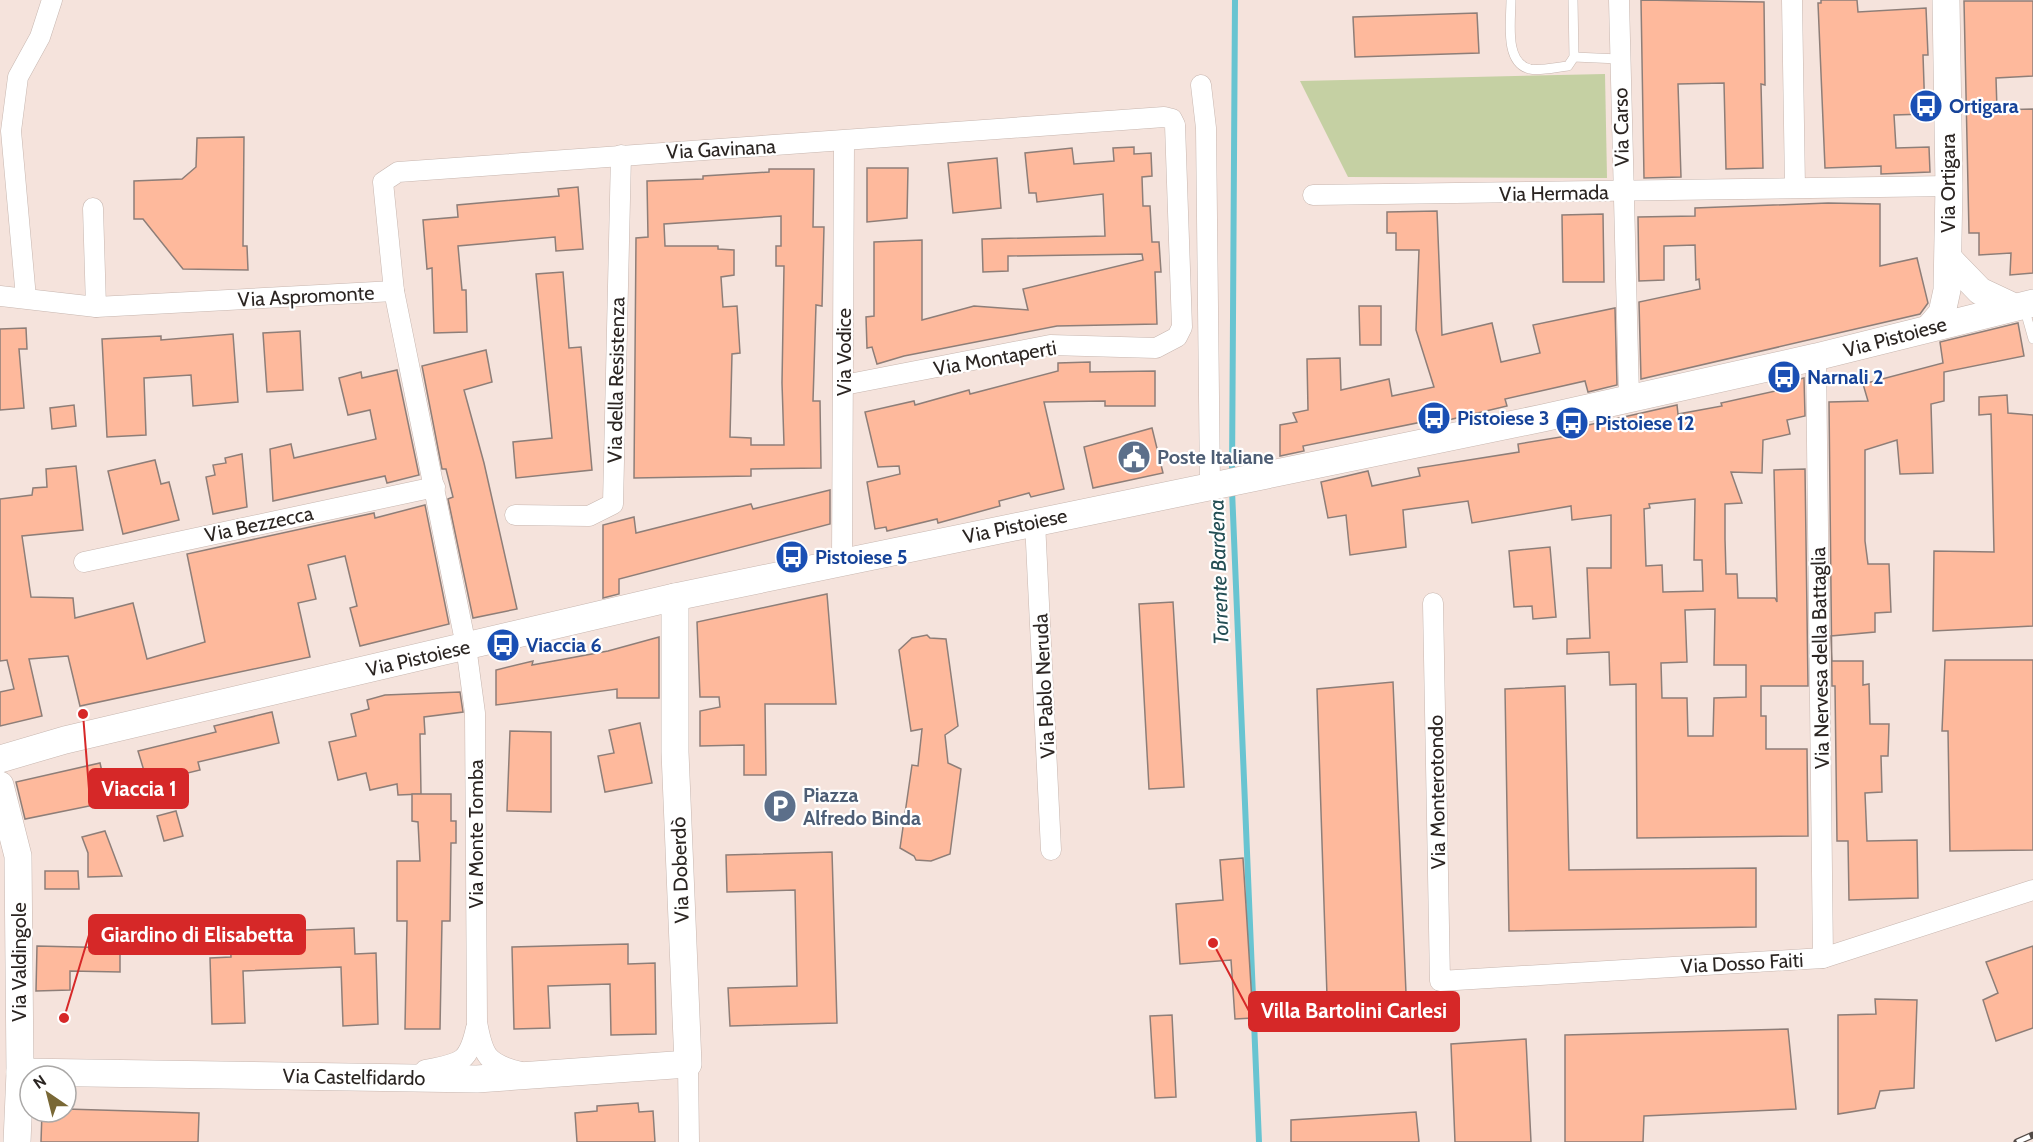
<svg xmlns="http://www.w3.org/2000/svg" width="2033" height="1142" viewBox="0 0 2033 1142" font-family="Cabin,sans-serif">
<rect width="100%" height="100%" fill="#f5e3dc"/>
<path fill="#c5d0a3" d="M1605 74 1607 178 1348 177 1300 81Z"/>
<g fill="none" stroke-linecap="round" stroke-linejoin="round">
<g stroke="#68c4d1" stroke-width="6">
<path d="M1232 476 1235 0"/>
<path d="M1232 490 1259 1142"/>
</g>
</g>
<g fill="#feb99c" stroke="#8e7e78" stroke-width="1.5" fill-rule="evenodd">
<path d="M1641 0 1764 2 1765 85 1761 84 1763 168 1726 169 1724 83 1678 84 1681 177 1644 178Z"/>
<path d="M1821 0H1857L1858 12 1926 8 1928 55H1923L1925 114 1894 115 1896 148 1929 147 1930 172 1881 174V166L1825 168 1818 3H1821Z"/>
<path d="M1964 1H2033V76L1996 78 1997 110 2033 109V273L2010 275 2011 253 1979 255V233H1969Z"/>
<path d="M1477 13 1479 53 1355 57 1353 17Z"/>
<path d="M244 137 243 246H247L248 270 183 269 143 219H134V181L182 179 196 167 197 138Z"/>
<path d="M1134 147V154L1151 153 1152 176 1142 177 1143 206H1150L1152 242H1159L1161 272H1155L1157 324 1057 326 904 356 877 364 872 347 867 348 866 317 874 316V242L922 240V320L974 306 1028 310 1023 289 1143 260 1142 254 1008 256V271L983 272 982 239 1105 236 1103 194 1037 202 1036 193H1029L1025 153 1072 148 1074 164 1114 161 1113 148Z"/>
<path d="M997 158 1001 208 953 213 948 163Z"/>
<path d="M867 168H908L907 218 867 222Z"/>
<path d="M769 169H814L813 227H824L822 306 816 305 813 401H820L821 468 751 469V476L634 478 636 238 648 237 647 181 703 179V176L769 172ZM781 216V246H776V266H784L782 383 784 445H751V438L730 437 732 354 740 353 737 306 723 307 721 277 734 275V250L718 249V246H665L664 224Z"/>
<path d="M578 187 583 249 556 251 555 237 458 246 462 290H466L467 332 434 333 432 268 427 269 423 220 458 217 457 205 559 196 558 189Z"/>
<path d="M1828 203 1880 204V266L1917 258 1928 303 1920 314 1641 379 1639 302 1700 289 1699 279 1696 280 1695 245 1664 246V280L1639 281 1638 217 1695 216V208Z"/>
<path d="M1437 211 1442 335 1492 323 1501 362 1540 353 1533 325 1615 308 1617 385 1588 392 1585 381 1505 399 1507 406 1423 426 1422 422 1303 446 1304 451 1280 456V425L1297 422 1293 413 1308 410 1307 359 1340 358 1341 390 1389 379 1392 396 1434 387 1416 330 1419 250H1396V233H1387V212Z"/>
<path d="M1603 214 1604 282H1563L1562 215Z"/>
<path d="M563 272 569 348 581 347 592 470 516 478 513 442 552 438 536 274Z"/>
<path d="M1359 306H1381V345H1360Z"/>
<path d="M2018 323 2024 356 1944 372V401L1931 404 1933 473 1900 474 1897 440 1865 450V541L1868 564H1889L1891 612 1875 613V632L1831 636 1832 661H1863V685L1869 684 1870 724H1889L1888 756H1881L1882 792 1865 793 1867 841 1917 840 1918 898 1849 900 1848 841H1837L1835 686H1832L1829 402 1868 401 1863 384 1943 363 1940 342Z"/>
<path d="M26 328 27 349H19L24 408 0 410V329Z"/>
<path d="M300 331 303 390 267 392 263 333Z"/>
<path d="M233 334 238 402 193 406 191 375 144 378 146 435 107 437 102 339 161 336V340Z"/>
<path d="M486 350 492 382 464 390 484 463 517 609 473 618 448 499 453 497 446 469H442L422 366Z"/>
<path d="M1090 362V372L1155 371V406H1105V401L1044 402 1064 489 1031 497 1029 493 999 501 1000 506 938 523 937 519 887 531 886 527 875 529 867 482 900 474 899 466 878 467 865 412 914 401 915 405 969 390 970 394 1058 371V363Z"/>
<path d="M397 370 419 475 387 483 385 476 273 501 270 449 291 444 294 458 376 439 370 410 348 415 339 378 361 372 362 378Z"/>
<path d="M1804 378 1805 416 1787 420 1790 434 1763 440 1762 473 1731 472 1742 503 1725 504V539L1726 574H1737L1738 598H1775L1777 602 1774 470 1805 469 1808 686H1761V716H1766V749H1807L1808 836 1637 838 1636 684 1610 685 1609 652 1567 654V639L1590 638 1587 568H1611V515L1572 520 1571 506 1472 523 1468 501 1403 510 1406 547 1350 555 1346 515 1328 518 1321 482 1368 471 1372 486 1420 476 1418 468 1519 452 1518 444 1567 436 1566 430 1677 405 1678 414 1722 406 1721 403 1780 390 1779 384ZM1695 499 1694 560H1702L1703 591 1663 592 1662 565 1646 566 1644 509 1650 508 1649 504ZM1715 609 1714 665H1746V697L1714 698 1713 736H1688L1687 698H1662L1661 663 1687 662 1685 610Z"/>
<path d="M2007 395 2008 413 2033 415V626L1933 631 1934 551 1994 552 1991 414 1979 415V397Z"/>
<path d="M74 405 76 426 52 429 50 408Z"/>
<path d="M1152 428 1163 473 1093 488 1084 447Z"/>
<path d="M242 454 247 507 213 514 206 477 215 475 213 465 226 463 225 458Z"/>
<path d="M155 460 161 484 169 482 179 520 123 534 108 471Z"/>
<path d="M76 466 83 530 22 536 31 597 73 598 75 618 133 603 147 659 205 642 187 554 374 513 375 518 425 505 449 624 360 646 350 608 357 606 345 556 308 565 316 599 298 603 310 657 80 706 68 656 29 659 42 716 0 726V692L14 689 7 660 0 661V499L32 495 33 488 47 487 46 469Z"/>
<path d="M830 490V524L619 579V594L603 598V525L634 517 636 533 751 504 753 509Z"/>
<path d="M1550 547 1556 617 1533 619 1532 606 1514 607 1509 551Z"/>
<path d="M827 594 836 704H765L766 775H744V745L700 746V711L720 707 719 697H700L697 622Z"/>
<path d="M1173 602 1184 787 1149 789 1139 604Z"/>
<path d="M927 635 930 638 946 639 958 726 945 735 948 763 961 769 950 854 931 861 916 860 914 856 900 848 912 765 918 766 922 729 911 731 899 650 912 638Z"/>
<path d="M659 637V698H617V689L496 705V670L533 661 532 665 608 651Z"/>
<path d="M1945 660H2033V850L1950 851 1948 731H1942Z"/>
<path d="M1393 682 1406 993 1327 996 1317 689Z"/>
<path d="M1565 686 1569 870 1756 868V927L1509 931 1505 689Z"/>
<path d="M460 692 463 712 424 717 425 734H420L421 794 398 795 397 784 370 790 366 773 338 780 329 742 356 736 351 714 369 709 367 700 385 695Z"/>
<path d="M272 712 279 743 198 762 200 770 167 778 170 790 151 794 138 751 216 732 214 726Z"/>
<path d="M640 723 652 783 605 792 598 756 614 753 609 730Z"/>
<path d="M510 731 551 732V812L507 811Z"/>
<path d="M100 763 109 802 25 819 16 782Z"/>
<path d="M412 794H451V821H456V843H451L450 921H442L440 1029H405L407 921H397V861H420L418 822 412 821Z"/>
<path d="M176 811 183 836 164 841 157 816Z"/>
<path d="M105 831 122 876 88 877V853L82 837Z"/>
<path d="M832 852 837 1023 730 1026 728 988 797 986 795 890 727 892 726 855Z"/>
<path d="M1243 858 1253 1018 1235 1019 1231 960 1180 964 1176 904 1223 900 1220 860Z"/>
<path d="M45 871H78L79 889H45Z"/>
<path d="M354 928 355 954 376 953 378 1024 343 1026 341 967 243 971 245 1023 212 1024 210 958 231 957 230 933Z"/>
<path d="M628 944V964L655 963 656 1034 611 1035 610 984 548 986 550 1028 514 1029 512 947Z"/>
<path d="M37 946 120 948V972L70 971V990L36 991Z"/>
<path d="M2033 946V1028L1996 1041 1983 1000 1998 993 1986 962Z"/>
<path d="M1875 999 1917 1000 1914 1088 1880 1091 1875 1108 1838 1114V1015L1876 1014Z"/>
<path d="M1172 1015 1176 1097 1155 1098 1150 1016Z"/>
<path d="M1788 1029 1796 1109 1644 1116 1643 1142H1565V1035Z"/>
<path d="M1526 1039 1531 1142H1455L1451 1044Z"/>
<path d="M638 1103 639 1112 653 1111 655 1142H577L575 1113 597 1111V1106Z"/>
<path d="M66 1109 199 1113 198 1142H41L42 1112H66Z"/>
<path d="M1416 1112 1419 1142H1291V1120Z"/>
</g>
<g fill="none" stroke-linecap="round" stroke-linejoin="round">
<defs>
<g id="lane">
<path d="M1511 0C1511 21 1504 63 1530 69 1541 71 1557 67 1568 66L1574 57 1573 0"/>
<path d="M1574 57 1619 59"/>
<path d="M2024 307 2033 339"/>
</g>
<g id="street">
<path d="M1619 0 1629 397"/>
<path d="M1792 0 1795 187"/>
<path d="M1201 85 1206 128 1210 486"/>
<path d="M1313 195 1949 186"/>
<path d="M93 208 96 307"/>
<path d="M0 296 96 307 394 291"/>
<path d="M26 298 11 131 18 77 40 37 52 0"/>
<path d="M1816 357 1823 958"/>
<path d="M515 515 589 516 613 504 621 155"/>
<path d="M1035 522 1051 850"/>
<path d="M84 562 435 487"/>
<path d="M842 562 844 142"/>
<path d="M1433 603 1440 981 1823 958 2033 890"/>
<path d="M688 1064 689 1142"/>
<path d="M425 1070C459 1063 468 1065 476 1028"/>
<path d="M521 1072C487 1064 483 1056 477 1022L475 713 466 646 394 291 383 182 398 172 1164 117 1172 119 1175 125 1182 327 1177 337 1156 348 1050 345 844 385"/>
</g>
<g id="secondary">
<path d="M1949 259 1980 291 2014 307"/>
<path d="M1930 327 1942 313 1947 290 1949 186 1946 0"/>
<path d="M0 759 65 740 675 597 1543 418 1816 357 2033 303"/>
<path d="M0 785 18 856 20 1072 17 1142"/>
<path d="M20 1072 477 1079 688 1064 675 752V597"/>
</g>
</defs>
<use href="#lane" stroke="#c7b6af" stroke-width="10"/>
<use href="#street" stroke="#c7b6af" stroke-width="21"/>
<use href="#secondary" stroke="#c7b6af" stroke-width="28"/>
<use href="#lane" stroke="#fff" stroke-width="9"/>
<use href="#street" stroke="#fff" stroke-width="20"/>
<use href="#secondary" stroke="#fff" stroke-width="27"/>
<defs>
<path id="rail" d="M2017 1142 2033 1135"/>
</defs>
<use href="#rail" stroke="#524a46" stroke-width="7"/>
<use href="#rail" stroke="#fff" stroke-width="4.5" stroke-dasharray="14" stroke-linecap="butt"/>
</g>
<defs>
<symbol id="bus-disc" viewBox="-11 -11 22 22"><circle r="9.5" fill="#1a4fb4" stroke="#fff"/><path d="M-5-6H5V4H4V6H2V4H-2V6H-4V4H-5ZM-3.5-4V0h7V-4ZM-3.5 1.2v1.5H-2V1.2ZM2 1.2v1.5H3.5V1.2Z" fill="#fff"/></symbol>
<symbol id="civic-disc" viewBox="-11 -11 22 22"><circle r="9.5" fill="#5c6f8a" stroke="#fff"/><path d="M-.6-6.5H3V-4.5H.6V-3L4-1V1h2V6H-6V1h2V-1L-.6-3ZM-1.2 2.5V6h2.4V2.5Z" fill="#fff"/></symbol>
<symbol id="parking-disc" viewBox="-11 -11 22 22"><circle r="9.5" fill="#5c6f8a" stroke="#fff"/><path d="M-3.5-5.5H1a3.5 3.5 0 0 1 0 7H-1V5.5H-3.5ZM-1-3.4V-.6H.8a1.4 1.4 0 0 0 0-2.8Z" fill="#fff"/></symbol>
</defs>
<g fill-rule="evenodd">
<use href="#bus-disc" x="1907" y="87" width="38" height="38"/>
<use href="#bus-disc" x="1765" y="358" width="38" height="38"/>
<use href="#bus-disc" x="1415" y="399" width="38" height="38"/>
<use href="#bus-disc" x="1553" y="404" width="38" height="38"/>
<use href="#civic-disc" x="1115" y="438" width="38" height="38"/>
<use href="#bus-disc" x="773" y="538" width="38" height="38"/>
<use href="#bus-disc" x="484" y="626" width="38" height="38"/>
<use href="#parking-disc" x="761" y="787" width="38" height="38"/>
</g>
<g text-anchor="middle" stroke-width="4.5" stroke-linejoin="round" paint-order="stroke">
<g font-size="20" font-weight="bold" fill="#164399" stroke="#fff" text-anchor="start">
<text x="1949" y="113">Ortigara</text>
<text x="1807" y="384">Narnali 2</text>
<text x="1457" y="425">Pistoiese 3</text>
<text x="1595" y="430">Pistoiese 12</text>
<text x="815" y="564">Pistoiese 5</text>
<text x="526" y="652">Viaccia 6</text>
</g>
<g font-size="20" fill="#2b2522" stroke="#fff">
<text transform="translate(1621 127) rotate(-91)" y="7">Via Carso</text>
<text transform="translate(721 149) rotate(-3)" y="7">Via Gavinana</text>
<text transform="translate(1948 183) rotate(-90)" y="7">Via Ortigara</text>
<text transform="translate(1554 193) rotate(-1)" y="7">Via Hermada</text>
<text transform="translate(306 296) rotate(-3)" y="7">Via Aspromonte</text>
<text transform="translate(1895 337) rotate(-15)" y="7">Via Pistoiese</text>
<text transform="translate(844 352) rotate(-90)" y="7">Via Vodice</text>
<text transform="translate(995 358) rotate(-10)" y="7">Via Montaperti</text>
<text transform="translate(616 380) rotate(-89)" y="7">Via della Resistenza</text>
<text transform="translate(259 524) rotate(-12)" y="7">Via Bezzecca</text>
<text transform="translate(1015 526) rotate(-12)" y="7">Via Pistoiese</text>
<text transform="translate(418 658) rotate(-13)" y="7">Via Pistoiese</text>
<text transform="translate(1820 658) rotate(-91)" y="7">Via Nervesa della Battaglia</text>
<text transform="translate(1044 686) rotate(-93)" y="7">Via Pablo Neruda</text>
<text transform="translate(1437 792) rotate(-91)" y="7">Via Monterotondo</text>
<text transform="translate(476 834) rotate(-90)" y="7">Via Monte Tomba</text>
<text transform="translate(680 870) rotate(-92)" y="7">Via Doberdò</text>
<text transform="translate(19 962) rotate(-90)" y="7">Via Valdingole</text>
<text transform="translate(1742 963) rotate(-3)" y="7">Via Dosso Faiti</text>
<text transform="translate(354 1077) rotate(1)" y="7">Via Castelfidardo</text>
</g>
<g font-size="20" font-weight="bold" fill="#4e5e75" stroke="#fff" text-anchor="start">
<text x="1157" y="464">Poste Italiane</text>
<text x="803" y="802">Piazza<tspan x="803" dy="23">Alfredo Binda</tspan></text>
</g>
<g font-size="21" font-style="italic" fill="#244e54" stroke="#fff">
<text transform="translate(1219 572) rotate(-92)" y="7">Torrente Bardena</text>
</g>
</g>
<path fill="none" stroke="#d62828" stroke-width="2" d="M83 714L89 789M64 1018L89 935M1213 943L1249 1011"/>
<g fill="#d62828" stroke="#fff" stroke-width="2">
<circle cx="83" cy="714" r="6"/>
<circle cx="64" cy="1018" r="6"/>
<circle cx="1213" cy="943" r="6"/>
</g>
<g fill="#d62828" stroke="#d62828" stroke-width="2">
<rect x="89" y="769" width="99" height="39" rx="6"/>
<rect x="89" y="915" width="216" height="39" rx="6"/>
<rect x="1249" y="992" width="210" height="39" rx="6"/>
</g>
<g font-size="21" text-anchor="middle" font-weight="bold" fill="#fff">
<text x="139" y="796">Viaccia 1</text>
<text x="197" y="942">Giardino di Elisabetta</text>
<text x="1354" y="1018">Villa Bartolini Carlesi</text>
</g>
<g transform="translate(48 1094) rotate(325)"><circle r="28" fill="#ffffff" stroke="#aaa8a7" stroke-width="1.5"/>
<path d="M0-4.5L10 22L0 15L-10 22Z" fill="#796836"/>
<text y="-9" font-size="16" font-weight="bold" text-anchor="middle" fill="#2b2522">N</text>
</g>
</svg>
